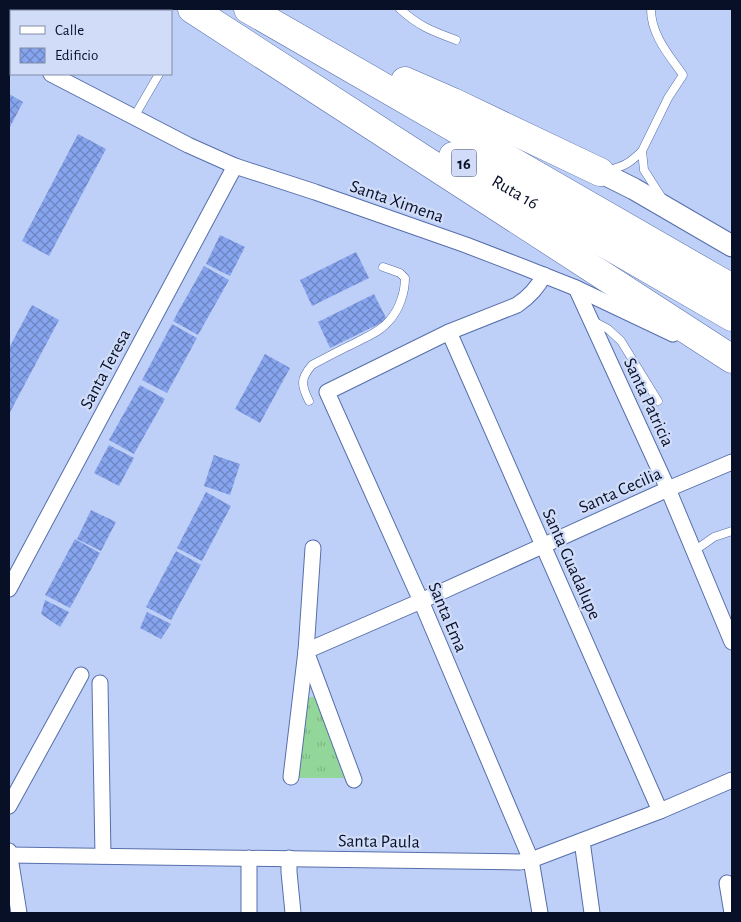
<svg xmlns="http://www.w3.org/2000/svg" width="741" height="922" viewBox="0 0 741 922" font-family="'Alegreya Sans',sans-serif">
<defs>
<pattern id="grass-tufts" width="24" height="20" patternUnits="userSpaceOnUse" patternTransform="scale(1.25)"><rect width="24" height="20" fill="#93d699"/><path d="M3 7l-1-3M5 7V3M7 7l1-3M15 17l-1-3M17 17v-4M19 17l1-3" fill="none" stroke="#7db784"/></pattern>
<pattern id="building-cross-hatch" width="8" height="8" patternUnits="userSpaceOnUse" patternTransform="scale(1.25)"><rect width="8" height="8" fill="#87a5ee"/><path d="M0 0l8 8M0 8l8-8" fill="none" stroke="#6c85c1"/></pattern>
</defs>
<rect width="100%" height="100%" fill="#bfd0f8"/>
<path fill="url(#grass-tufts)" d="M316 696 344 778H299L304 699Z"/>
<g fill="url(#building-cross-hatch)">
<path d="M9 94 23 102 9 129Z"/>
<path d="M78 134 106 149 49 256 22 241Z"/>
<path d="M220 235 245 247 230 276 206 264Z"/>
<path d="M356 252 369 278 312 306 300 280Z"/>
<path d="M204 266 229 280 198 335 173 321Z"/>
<path d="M374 294 387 320 330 348 318 322Z"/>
<path d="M32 305 59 320 9 414V348Z"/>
<path d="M172 324 197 338 167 393 142 380Z"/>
<path d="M265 354 290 368 260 423 235 409Z"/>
<path d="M140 385 165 399 134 454 109 440Z"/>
<path d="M109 445 134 458 119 486 94 473Z"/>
<path d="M214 455 240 464 230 495 204 486Z"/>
<path d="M206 492 231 506 202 561 177 548Z"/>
<path d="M91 510 116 522 101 551 77 539Z"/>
<path d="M75 539 100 553 70 608 45 595Z"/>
<path d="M176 551 201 565 171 620 146 607Z"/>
<path d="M45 600 69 612 60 627 41 614Z"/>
<path d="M147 612 171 624 161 639 140 628Z"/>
</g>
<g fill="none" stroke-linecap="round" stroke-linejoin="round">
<defs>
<g id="service">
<path d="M18 9 22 11"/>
<path d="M400 9C420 27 432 31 456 40"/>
<path d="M651 9C651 35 669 55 683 75L668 98 642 151 644 170 662 198"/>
<path d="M134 117 159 74"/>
<path d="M608 170C624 167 631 162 642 151"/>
<path d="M593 321 608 329 621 341 658 401"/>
<path d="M309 401C301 385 300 379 312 365 327 357 342 349 357 342 368 336 381 331 389 321 399 310 405 293 405 278L400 273 383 267"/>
<path d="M694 551 714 537 732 531"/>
</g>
<g id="minor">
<path d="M9 52 11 53"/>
<path d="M51 74 188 145 235 166 315 192 466 245 523 267 576 288 673 334"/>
<path d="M576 288 668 489 732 642"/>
<path d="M449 332 660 811"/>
<path d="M9 589 235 166"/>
<path d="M100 683 103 856"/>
<path d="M291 777 306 651 313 548"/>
<path d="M354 780 306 651 421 601 668 489 732 462"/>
<path d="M9 806 81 675"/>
<path d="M582 841 592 913"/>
<path d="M9 851 19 913"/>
<path d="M9 855 520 862 531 860 660 811 732 780"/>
<path d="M249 858V913"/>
<path d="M289 858V872L293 913"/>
<path d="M727 883 732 913"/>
<path d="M540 913 531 860 421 601 327 392 449 332 517 305C529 297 537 289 544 275"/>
</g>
<path id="secondary" d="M600 172 634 189 732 246"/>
<g id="motorway">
<path d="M192 9 732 359"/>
<path d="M248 9 732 288"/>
<path d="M405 81 453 102 600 172"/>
<path id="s1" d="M453 156 732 317"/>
</g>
</defs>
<use href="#service" stroke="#566eaa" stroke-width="9"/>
<use href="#minor" stroke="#566eaa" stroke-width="17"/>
<use href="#secondary" stroke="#566eaa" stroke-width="23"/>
<use href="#motorway" stroke="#566eaa" stroke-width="29"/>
<use href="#service" stroke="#fff" stroke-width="8"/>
<use href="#minor" stroke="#fff" stroke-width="15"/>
<use href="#secondary" stroke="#fff" stroke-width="21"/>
<use href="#motorway" stroke="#fff" stroke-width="28"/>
</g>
<g text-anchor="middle" stroke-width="4.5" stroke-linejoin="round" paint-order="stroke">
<rect fill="#d1ddf8" stroke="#444e66" stroke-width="1" x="451.5" y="149.5" width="25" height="27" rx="4"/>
<g font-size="16" font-weight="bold" fill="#081028">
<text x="464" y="169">16</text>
</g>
<g font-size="18" fill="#081028" stroke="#d1ddf8">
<text dy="6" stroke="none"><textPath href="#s1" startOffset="72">Ruta 16</textPath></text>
<text transform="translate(397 201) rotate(19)" y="6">Santa Ximena</text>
<text transform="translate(105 369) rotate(-62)" y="6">Santa Teresa</text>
<text transform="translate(649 402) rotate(65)" y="6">Santa Patricia</text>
<text transform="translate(620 490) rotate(-24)" y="6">Santa Cecilia</text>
<text transform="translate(572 564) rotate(66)" y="6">Santa Guadalupe</text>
<text transform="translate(448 617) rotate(67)" y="6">Santa Ema</text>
<text transform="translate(379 841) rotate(1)" y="6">Santa Paula</text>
</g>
</g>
<rect width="741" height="922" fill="none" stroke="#081028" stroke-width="20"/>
<rect x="10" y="10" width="162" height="65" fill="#d1ddf8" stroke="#818ba5"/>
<rect x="20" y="26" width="25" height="8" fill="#ffffff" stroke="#818ba5"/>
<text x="55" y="35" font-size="15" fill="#081028">Calle</text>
<rect x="20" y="48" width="25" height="15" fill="url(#building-cross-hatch)" stroke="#818ba5"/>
<text x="55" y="60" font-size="15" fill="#081028">Edificio</text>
</svg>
